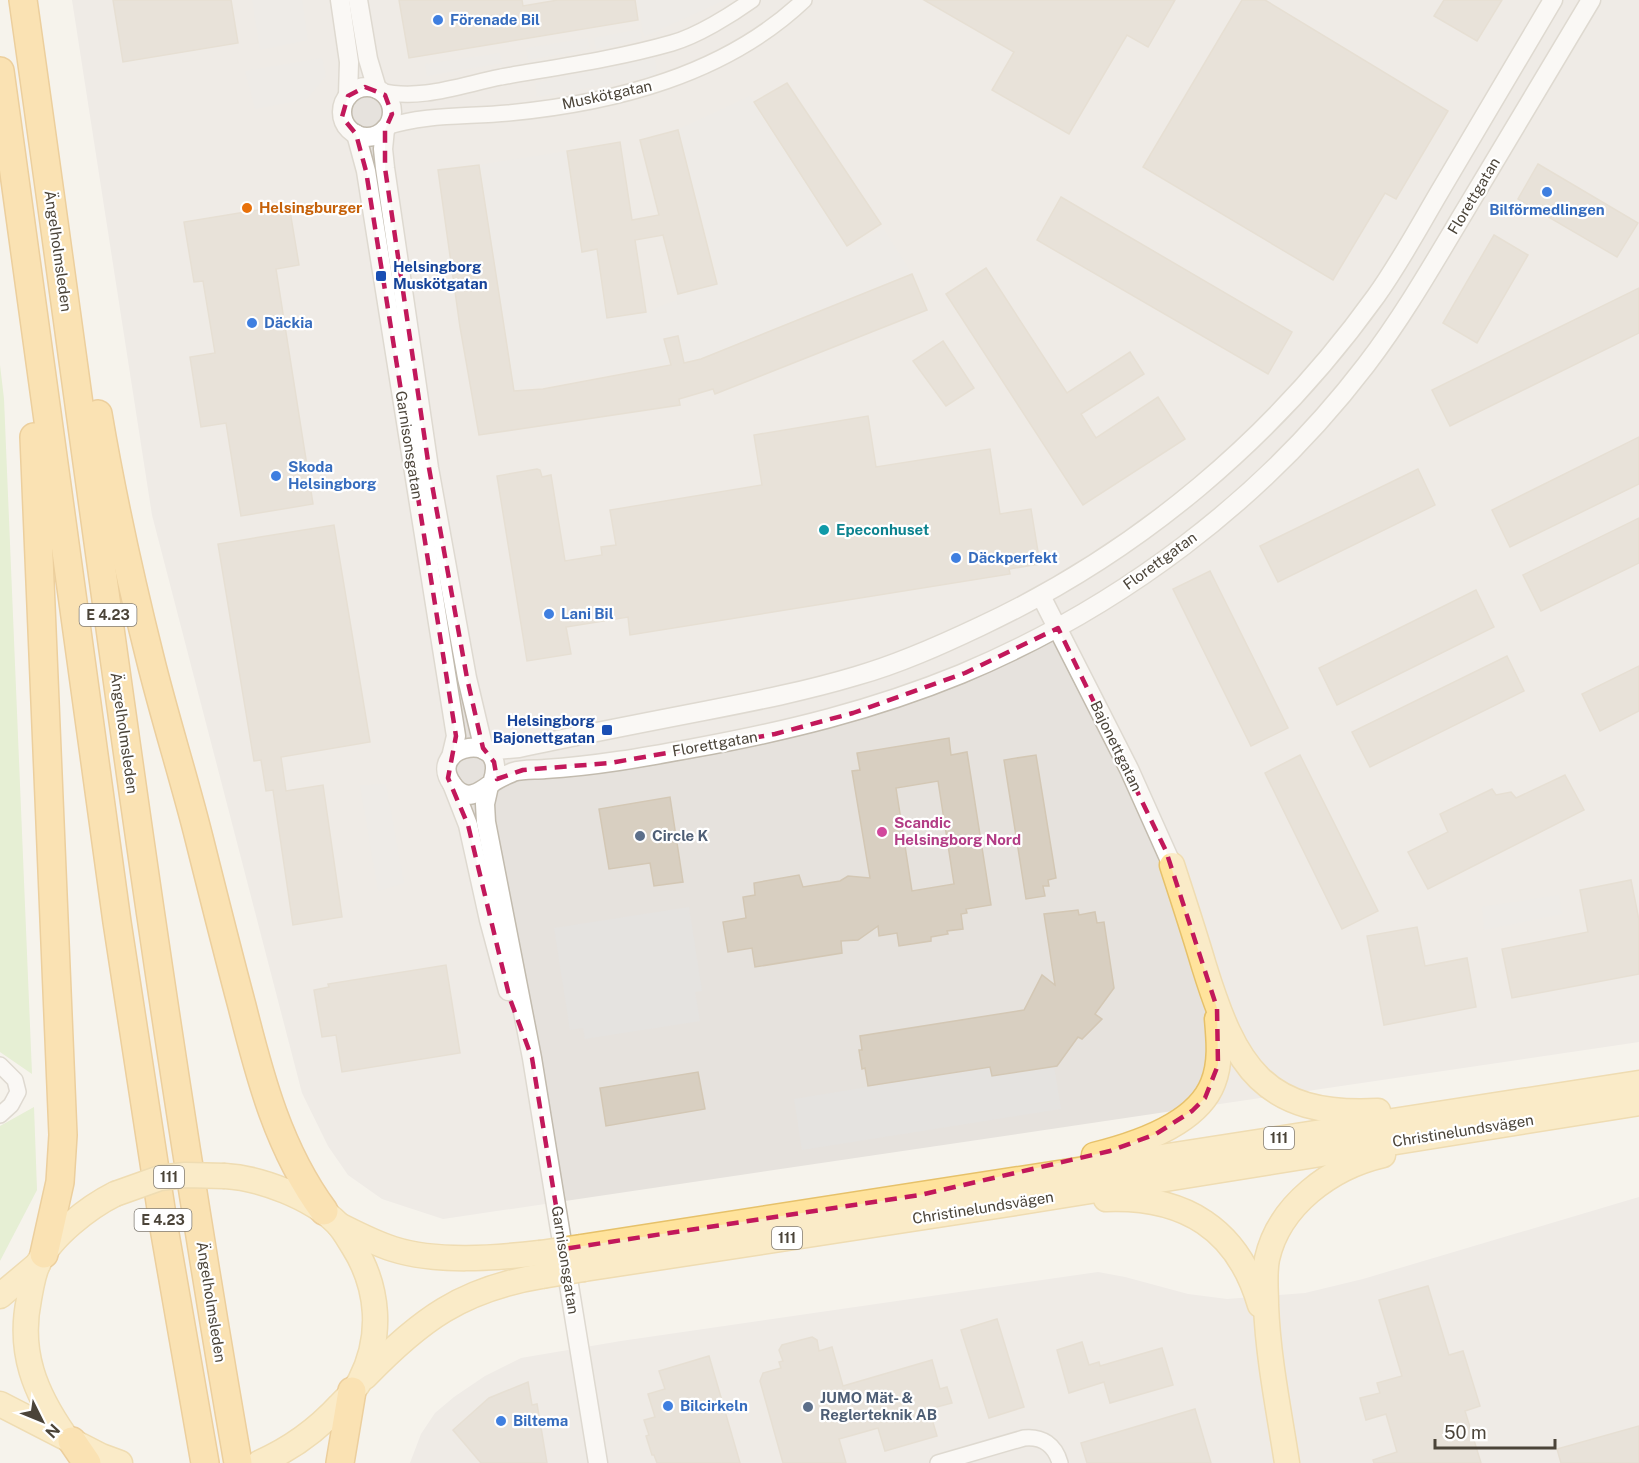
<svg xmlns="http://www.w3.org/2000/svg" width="1639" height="1463" viewBox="0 0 1639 1463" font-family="'Public Sans',sans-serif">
<rect width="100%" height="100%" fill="#f6f3ec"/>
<g fill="#e6e2dd">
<path d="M72 0H1639V1042L443 1219 382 1199 348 1175 328 1146 302 1093 152 515Z"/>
<path d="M1639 1197V1463H410L421 1434 435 1413 454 1397 485 1376 521 1358 621 1341 1098 1272 1125 1277 1188 1294 1227 1299 1305 1293 1363 1279Z"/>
</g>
<g fill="#d2eab5">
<path d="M0 365 4 399 32 1074 0 1052Z"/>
<path d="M34 1107 37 1190 0 1261V1126Z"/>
</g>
<g fill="#e5e3e0">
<path d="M252 0H302L308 40 260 50Z"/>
<path d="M637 0H725L644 37Z"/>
<path d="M640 29 642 40 596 49 594 38Z"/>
<path d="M588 38 590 49 528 60 526 48Z"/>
<path d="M500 53 502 63 427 76 425 64Z"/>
<path d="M655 57 657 76 537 97 535 83Z"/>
<path d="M322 58 326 76 307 99 255 109 245 71Z"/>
<path d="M750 96 849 249 883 228 912 274 701 359 499 392 496 375 512 372 479 165 567 151 582 251 597 249 607 317 646 312 676 300 678 294 720 283 677 130Z"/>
<path d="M386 784 404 883 378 891 360 785Z"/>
<path d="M1559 895 1562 914 1484 930 1482 907Z"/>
<path d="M689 907 702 991 695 992 700 1021 585 1039 583 1028 570 1030 554 928Z"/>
<path d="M1054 1066 1061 1109 802 1150 794 1099 990 1067 992 1076Z"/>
</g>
<g fill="#d8cfc1" stroke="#d3c7b4" stroke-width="1.5" fill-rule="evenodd">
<path d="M113 0H231L238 43 123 62Z"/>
<path d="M399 0H522L523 6 558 0H635L638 20 409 58Z"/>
<path d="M924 0H1175L1148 47 1127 35 1069 134 992 90 1014 52Z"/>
<path d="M1242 0H1265L1448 111 1396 199 1385 193 1333 280 1143 167Z"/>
<path d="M1444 0H1502L1477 41 1434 16Z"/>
<path d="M787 83 881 224 847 246 754 102Z"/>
<path d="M678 130 717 284 678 294 663 235 635 240 646 312 607 318 597 249 582 252 567 151 620 142 632 220 659 215 640 140Z"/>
<path d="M1538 164 1638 223 1617 257 1518 199Z"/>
<path d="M479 165 514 391 543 389 671 365 664 339 678 336 684 363 701 359 912 274 927 310 715 394 713 389 679 399 680 405 479 435 460 327 438 170Z"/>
<path d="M1061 197 1292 332 1268 374 1037 240Z"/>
<path d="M289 205 299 265 276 269 313 504 241 516 226 423 201 427 190 357 215 353 203 281 194 282 184 222Z"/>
<path d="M1494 235 1528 255 1477 343 1443 323Z"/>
<path d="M986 268 1067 393 1130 352 1144 374 1081 414 1096 438 1158 397 1185 439 1083 505 946 294Z"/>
<path d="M1639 288V333L1450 426 1432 390Z"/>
<path d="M943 341 974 388 946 406 913 361Z"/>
<path d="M868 416 876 467 990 449 1000 514 1031 509 1040 564 1009 569 1010 574 630 635 628 617 566 627 571 654 527 661 497 476 537 469 540 470 542 477 551 475 565 561 602 555 601 547 616 545 610 510 762 485 754 435Z"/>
<path d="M1639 437V484L1510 547 1492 510Z"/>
<path d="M1418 469 1435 505 1278 582 1260 546Z"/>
<path d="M1639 518V563L1541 611 1523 575Z"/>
<path d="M334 525 370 742 281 757 286 791 323 785 342 917 293 925 273 790 266 791 261 760 254 761 218 544Z"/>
<path d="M1210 571 1288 728 1251 746 1173 589Z"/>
<path d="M1476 590 1494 627 1337 705 1319 668Z"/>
<path d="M1507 656 1524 691 1370 767 1352 732Z"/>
<path d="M1639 666V711L1600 731 1582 694Z"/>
<path d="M949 738 951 755 967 752 991 905 966 909 967 913 961 914 963 929 947 931 948 934 931 937V941L899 946 897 933 879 936 878 926 858 940 841 941 842 953 755 967 752 948 728 952 723 922 746 918 743 897 755 895 754 883 799 875 803 887 840 881 848 876 870 878 852 771 860 770 857 753ZM938 781 954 884 912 891 896 788Z"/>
<path d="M1036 755 1056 878 1048 880 1049 886H1043L1045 896 1026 899 1004 760Z"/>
<path d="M1300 755 1378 911 1342 929 1265 773Z"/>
<path d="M1565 775 1584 810 1428 889 1408 852 1448 832 1440 814 1492 789 1496 795 1511 792 1516 798Z"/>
<path d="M670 797 683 882 654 886 650 863 609 869 599 809Z"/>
<path d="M1631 880 1639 920V974L1512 998 1502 949 1588 932 1580 890Z"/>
<path d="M1078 910 1079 915 1095 912 1097 923 1104 922 1114 988 1095 1014 1102 1019 1082 1039 1078 1037 1057 1066 992 1076 990 1067 868 1086 865 1068 862 1069 859 1050H862L860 1036 1024 1010 1042 975 1055 985 1044 914Z"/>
<path d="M1417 927 1425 966 1467 958 1476 1007 1384 1025 1367 936Z"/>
<path d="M446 965 460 1053 342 1072 336 1035 322 1037 314 990 329 987 328 984Z"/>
<path d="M698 1072 705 1109 606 1126 600 1088Z"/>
<path d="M1428 1286 1449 1355 1463 1351 1480 1406 1465 1411 1481 1463H1374L1373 1460 1397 1452 1386 1414 1366 1420 1360 1398 1380 1393 1377 1383 1402 1376 1379 1300Z"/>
<path d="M997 1319 1024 1407 989 1418 961 1330Z"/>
<path d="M812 1337 817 1340 819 1351 832 1347 843 1386 932 1360 940 1389 947 1387 952 1403 929 1409 937 1436 885 1451 878 1428 839 1439 846 1463H783L760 1381 763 1373 781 1368 779 1362 783 1361 779 1350 782 1345Z"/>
<path d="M1082 1342 1089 1365 1099 1362 1100 1366 1162 1348 1173 1385 1110 1403 1104 1382 1069 1393 1057 1350Z"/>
<path d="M709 1356 740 1463H657L654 1455H652L646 1436 649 1435 644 1420 655 1417 648 1394 665 1389 659 1371Z"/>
<path d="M528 1382 532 1405 537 1404 547 1463H481L453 1430 489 1398Z"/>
<path d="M1195 1409 1211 1463H1087L1081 1443Z"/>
<path d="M1639 1426V1463H1561L1557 1449Z"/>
</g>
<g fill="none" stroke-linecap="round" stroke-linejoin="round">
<defs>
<g id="minor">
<path d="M380 91C420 101 461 85 501 77 558 67 616 59 672 43 697 36 731 15 752 0"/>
<path d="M386 127C425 114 468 117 508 113 614 103 725 75 804 0"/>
<path d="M0 1065 15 1080 18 1092 11 1105 0 1115"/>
<path d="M938 1463 1024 1438C1042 1436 1055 1445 1060 1463"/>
</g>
<g id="tertiary">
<path d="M340 0 349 62 348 96"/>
<path d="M358 0 368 59 377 89"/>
<circle cx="367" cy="112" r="25"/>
<path d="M385 129 383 149 385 168 429 468 467 678 484 750"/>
<path d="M356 134 366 171 456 736 451 757"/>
<path d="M1041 596 1129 769 1172 865"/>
<path d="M486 751 519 748C580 735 642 723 704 711 755 701 806 691 856 676 899 664 941 645 981 626 1139 552 1274 438 1376 296 1401 261 1421 223 1443 186 1480 124 1517 62 1553 0"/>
<path d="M492 783C512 728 424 744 452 784 465 803 479 793 492 783 498 778 507 775 513 772 523 769 535 770 545 769 595 766 645 757 694 748 787 731 873 710 961 674 1119 608 1262 501 1366 365 1405 314 1436 259 1469 204 1509 136 1550 68 1591 0"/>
<path d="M452 784 468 825 489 920 508 991"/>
<path d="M489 786 485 804 486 822 532 1058 598 1463"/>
</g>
<g id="primary">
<path d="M1172 865C1183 899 1194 932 1204 966 1235 1066 1263 1117 1378 1111"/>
<path d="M1094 1155C1134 1145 1197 1125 1213 1083 1221 1063 1219 1041 1217 1019"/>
<path d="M225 1176C261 1178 312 1198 337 1223 343 1229 348 1238 353 1246 379 1287 383 1337 360 1381 355 1390 347 1398 340 1405 316 1431 291 1449 259 1463"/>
<path d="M1106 1199C1185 1196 1238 1229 1260 1305"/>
<path d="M339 1225C357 1234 374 1243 393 1249 437 1263 495 1258 540 1253"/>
<path d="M581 1247 1639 1083"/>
<path d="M584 1269 990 1207 1639 1103"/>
<path d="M0 1296 38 1264"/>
<path d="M365 1377C420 1320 462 1289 542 1276"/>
<path d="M0 1404 101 1456 120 1463"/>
<path d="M65 1436C35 1393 18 1352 29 1299 31 1288 33 1274 38 1264 51 1236 89 1207 115 1194"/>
<path d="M1287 1463C1279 1411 1268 1358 1266 1305 1266 1290 1264 1274 1267 1259 1279 1205 1331 1167 1383 1155"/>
</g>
<g id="motorway">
<path d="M23 0C92 488 153 977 238 1463"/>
<path d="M0 71 117 922 164 1228 205 1463"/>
<path d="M98 414C112 496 130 578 150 658 165 719 184 778 199 838 213 894 227 950 242 1006 260 1078 279 1150 324 1211"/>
<path d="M34 437 63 1135 60 1182 44 1254"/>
<path d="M72 1441 87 1463"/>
<path d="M340 1463 352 1391"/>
</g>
</defs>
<use href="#minor" stroke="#c2bbae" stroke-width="18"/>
<use href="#tertiary" stroke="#c2bbae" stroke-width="21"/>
<use href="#primary" stroke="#e6c16a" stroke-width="27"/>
<use href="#motorway" stroke="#e0a43c" stroke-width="30"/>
<use href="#minor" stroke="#fff" stroke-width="15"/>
<use href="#tertiary" stroke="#fff" stroke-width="18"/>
<use href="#primary" stroke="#ffe39c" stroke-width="24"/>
<use href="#motorway" stroke="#ffcf6e" stroke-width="27"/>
<defs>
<g id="primary-bridge">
<path d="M115 1194 160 1178 185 1175 225 1176"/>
<path d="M540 1253 581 1247"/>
<path d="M542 1276 584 1269"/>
</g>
</defs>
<use href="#primary-bridge" stroke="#e6c16a" stroke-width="27" stroke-linecap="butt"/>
<use href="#primary-bridge" stroke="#ffe39c" stroke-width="24"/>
</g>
<path d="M0 0H1639V1463H0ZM365 87 385 95 392 114 385 130V168L429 468 467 678 483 748 494 762 497 779 523 770 610 763 775 734 853 713 965 673 1058 628 1166 851 1217 1008 1218 1065 1205 1098 1192 1111 1156 1134 1110 1151 920 1195 563 1249 532 1058 510 999 468 825 448 778 456 736 366 171 356 134 342 117 348 96Z" fill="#f6f3ec" fill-opacity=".55" fill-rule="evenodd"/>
<path fill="none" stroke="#c2185b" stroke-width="4.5" stroke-dasharray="12 8" stroke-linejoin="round" d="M365 87 385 95 392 114 385 130V168L429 468 467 678 483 748 494 762 497 779 523 770 610 763 775 734 853 713 965 673 1058 628 1166 851 1217 1008 1218 1065 1205 1098 1192 1111 1156 1134 1110 1151 920 1195 563 1249 532 1058 510 999 468 825 448 778 456 736 366 171 356 134 342 117 348 96Z"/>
<g fill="#3f7fe0" stroke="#fff" stroke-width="2">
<circle cx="438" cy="20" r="6"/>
<circle cx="1547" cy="192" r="6"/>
<circle cx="252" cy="323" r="6"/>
<circle cx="276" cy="476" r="6"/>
<circle cx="956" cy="558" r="6"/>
<circle cx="549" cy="614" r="6"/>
<circle cx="668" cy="1406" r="6"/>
<circle cx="501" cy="1421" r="6"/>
</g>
<circle fill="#e8710a" stroke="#fff" stroke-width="2" cx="247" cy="208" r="6"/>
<g fill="#1a4fb4" stroke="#fff" stroke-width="2">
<rect x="375" y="270" width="12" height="12" rx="3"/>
<rect x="601" y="724" width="12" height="12" rx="3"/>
</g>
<circle fill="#0f9aa8" stroke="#fff" stroke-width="2" cx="824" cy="530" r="6"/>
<circle fill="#d1479c" stroke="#fff" stroke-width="2" cx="882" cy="832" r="6"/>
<g fill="#5c6f8a" stroke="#fff" stroke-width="2">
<circle cx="640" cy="836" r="6"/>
<circle cx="808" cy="1407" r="6"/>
</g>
<g text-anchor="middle" stroke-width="4.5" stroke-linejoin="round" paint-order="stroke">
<g fill="#fff" stroke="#817c74" stroke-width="1.5">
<rect x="79.5" y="604" width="57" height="22" rx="4.5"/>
<rect x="1264" y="1127" width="30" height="22" rx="4.5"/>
<rect x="154" y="1166" width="30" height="22" rx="4.5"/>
<rect x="134.5" y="1209" width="57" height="22" rx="4.5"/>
<rect x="772" y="1227" width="30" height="22" rx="4.5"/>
</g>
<g font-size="14" font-weight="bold" fill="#4b4439">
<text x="108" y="620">E 4.23</text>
<text x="1279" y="1143">111</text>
<text x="169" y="1182">111</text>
<text x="163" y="1225">E 4.23</text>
<text x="787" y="1243">111</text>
</g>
<g font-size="15" font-weight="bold" fill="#366cbe" stroke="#fff" text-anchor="start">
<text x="450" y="25">Förenade Bil</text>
<text x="1547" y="215" text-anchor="middle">Bilförmedlingen</text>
<text x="264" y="328">Däckia</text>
<text x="288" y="472">Skoda<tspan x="288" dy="17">Helsingborg</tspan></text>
<text x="968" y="563">Däckperfekt</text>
<text x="561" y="619">Lani Bil</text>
<text x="680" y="1411">Bilcirkeln</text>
<text x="513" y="1426">Biltema</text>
</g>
<g font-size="15" fill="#4b4439" stroke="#fff">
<text transform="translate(607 95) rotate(-12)" y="5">Muskötgatan</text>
<text transform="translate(1474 196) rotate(-59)" y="5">Florettgatan</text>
<text transform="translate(58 251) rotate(82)" y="5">Ängelholmsleden</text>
<text transform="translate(409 445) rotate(81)" y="5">Garnisonsgatan</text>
<text transform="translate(1160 561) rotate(-36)" y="5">Florettgatan</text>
<text transform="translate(124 733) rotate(82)" y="5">Ängelholmsleden</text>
<text transform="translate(715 744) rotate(-10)" y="5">Florettgatan</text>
<text transform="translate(1116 746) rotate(64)" y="5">Bajonettgatan</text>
<text transform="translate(1463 1131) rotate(-9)" y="5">Christinelundsvägen</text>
<text transform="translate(983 1208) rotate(-9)" y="5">Christinelundsvägen</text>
<text transform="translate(565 1260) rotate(81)" y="5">Garnisonsgatan</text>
<text transform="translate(211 1302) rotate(81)" y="5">Ängelholmsleden</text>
</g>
<g font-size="15" font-weight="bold" fill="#c56008" stroke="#fff" text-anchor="start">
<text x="259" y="213">Helsingburger</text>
</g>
<g font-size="15" font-weight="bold" fill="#164399" stroke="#fff" text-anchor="start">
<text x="393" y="272">Helsingborg<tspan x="393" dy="17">Muskötgatan</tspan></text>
<text x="595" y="726" text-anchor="end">Helsingborg<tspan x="595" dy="17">Bajonettgatan</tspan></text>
</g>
<g font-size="15" font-weight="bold" fill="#0d838f" stroke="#fff" text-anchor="start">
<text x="836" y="535">Epeconhuset</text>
</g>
<g font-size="15" font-weight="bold" fill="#b23c85" stroke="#fff" text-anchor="start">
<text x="894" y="828">Scandic<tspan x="894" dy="17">Helsingborg Nord</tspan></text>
</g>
<g font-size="15" font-weight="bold" fill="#4e5e75" stroke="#fff" text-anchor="start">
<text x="652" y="841">Circle K</text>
<text x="820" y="1403">JUMO Mät- &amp;<tspan x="820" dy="17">Reglerteknik AB</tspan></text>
</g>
</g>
<g transform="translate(42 1421) rotate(133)" stroke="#ffffff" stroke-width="4.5" paint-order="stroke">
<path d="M0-4.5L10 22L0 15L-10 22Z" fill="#4b4439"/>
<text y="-9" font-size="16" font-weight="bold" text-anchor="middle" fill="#4b4439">N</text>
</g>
<path d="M1435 1439v9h120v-9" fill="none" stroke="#4b4439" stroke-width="3"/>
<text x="1444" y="1439" font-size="18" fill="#4b4439" stroke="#ffffff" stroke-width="4.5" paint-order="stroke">50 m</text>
</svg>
